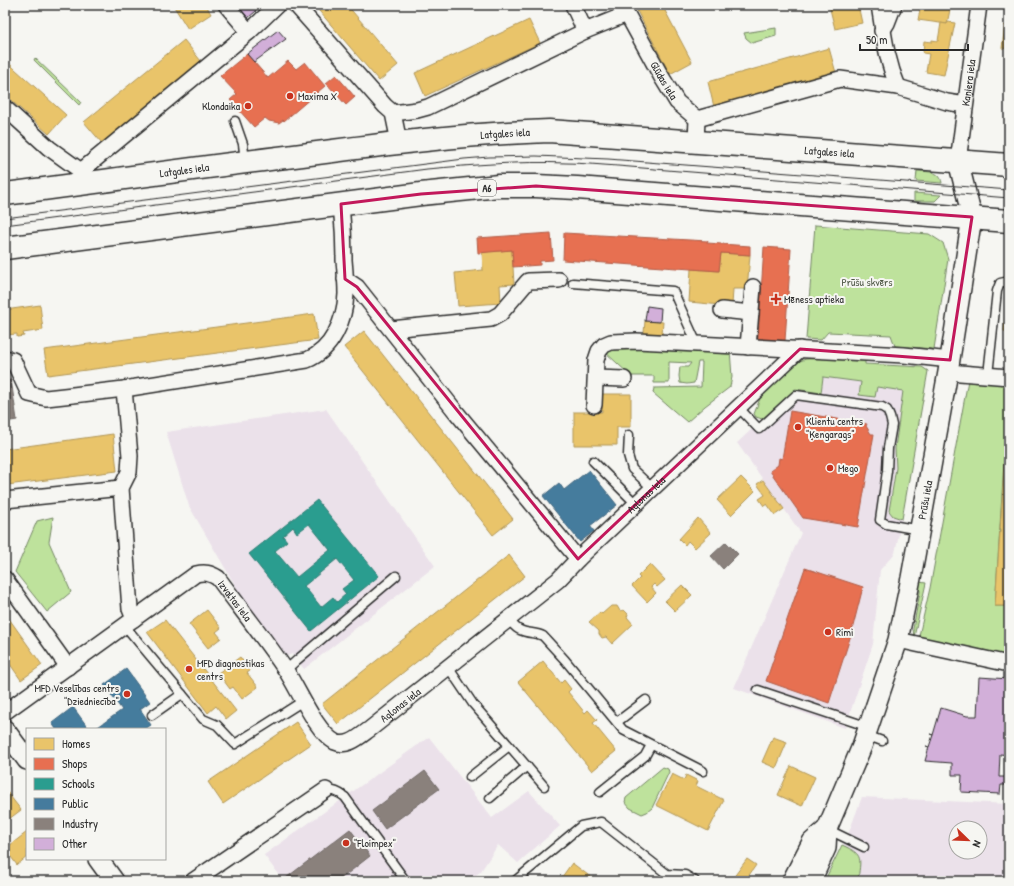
<svg xmlns="http://www.w3.org/2000/svg" width="1014" height="886" viewBox="0 0 1014 886" font-family="'Patrick Hand',sans-serif">
<rect width="100%" height="100%" fill="#f6f6f2"/>
<filter id="ink" filterUnits="userSpaceOnUse"><feTurbulence type="fractalNoise" baseFrequency=".025" numOctaves="2"/><feDisplacementMap in="SourceGraphic" scale="8" xChannelSelector="R" yChannelSelector="G"/><feConvolveMatrix kernelMatrix="1 2 1 2 8 2 1 2 1" color-interpolation-filters="sRGB"/></filter>
<g filter="url(#ink)">
<g fill="#ebe1ea" fill-rule="evenodd">
<path d="M823 377 861 382 860 395 875 397 876 387 904 391 895 448 896 468 889 511 893 516 902 519 895 553 880 570 873 644 845 728 734 688 801 533 737 443 795 389 821 393Z"/>
<path d="M326 409 435 566 304 669 292 654 287 656 239 592 189 506 166 432Z"/>
<path d="M429 737 492 818 529 791 560 826 518 863 498 845 481 871 469 881H283L264 855Z"/>
<path d="M862 797 1009 804V881H826L849 832ZM956 828H980V852H956Z"/>
</g>
<g fill="#bee29c" stroke="#748664">
<path d="M776 28V36L752 43 746 38 744 33Z"/>
<path d="M35 58 81 102 79 105 34 60Z"/>
<path d="M917 171C927 172 940 170 942 183L916 181Z"/>
<path d="M914 193 941 195 935 201H914Z"/>
<path d="M815 225 929 234 943 243 948 259 934 349 895 346 891 335 828 332 821 340 806 339Z"/>
<path d="M608 348 730 350 732 377 730 387 705 406 687 422 653 393 654 388 701 387 702 362H698L694 383 687 384 680 383 679 376 680 367H688L691 363 669 362V383H654V376H631L604 351Z"/>
<path d="M822 358 865 360V364L922 367 928 371 902 519 893 516 889 511 896 468 895 448 903 391 877 387 875 397 859 395 861 382 823 377 821 393 795 389 766 417 762 419 756 417 754 414 761 396 796 362 806 359Z"/>
<path d="M968 380 1009 382 995 606H1009V659L918 640 930 588Z"/>
<path d="M53 517 49 542 71 592 47 612 15 572 37 521Z"/>
<path d="M919 582 926 583 914 637 913 629 920 592Z"/>
<path d="M663 767 668 769 669 772 652 808 647 812 642 814 630 808 625 802 626 798Z"/>
<path d="M842 845C865 855 860 859 858 881H828L825 880Z"/>
</g>
<g fill="#e9c46a" stroke="#b09657">
<path d="M173 5H206L211 14 188 29Z"/>
<path d="M314 5H347L398 65 379 81Z"/>
<path d="M634 5H662L692 62 670 74Z"/>
<path d="M829 5H858L862 23 835 29Z"/>
<path d="M921 5H951L947 24 918 20Z"/>
<path d="M529 20 540 43 425 96 415 73Z"/>
<path d="M948 22 955 23 944 75 926 72 929 54 923 53 924 41 932 42V40L938 41 941 23 947 24Z"/>
<path d="M1005 25H1009V49L1002 48Z"/>
<path d="M184 40 201 61 102 143 84 122Z"/>
<path d="M829 48 836 73 714 107 708 82Z"/>
<path d="M5 60 66 115 49 134 5 95Z"/>
<path d="M512 250 514 284 500 285 501 303 458 306 455 273 483 270 482 252Z"/>
<path d="M721 253 750 255 747 289H733L732 306 689 302 691 269 719 271Z"/>
<path d="M1007 300H1009V332L1004 331Z"/>
<path d="M40 305 43 330 23 333 24 336 17 337V334L5 335V310Z"/>
<path d="M314 314 318 340 48 375 44 350Z"/>
<path d="M645 321 663 322 662 334 644 333Z"/>
<path d="M364 331 513 519 493 535 344 347Z"/>
<path d="M602 394H631V427H617V445H574V412H602Z"/>
<path d="M1009 396V606H995Z"/>
<path d="M113 434 117 471 7 485 5 471V449Z"/>
<path d="M741 477 755 491 731 515 717 500Z"/>
<path d="M763 480 784 509 775 515 767 504 764 506 759 499 765 495 757 484Z"/>
<path d="M698 518 711 533 695 548 688 541 685 545 679 539Z"/>
<path d="M509 555 525 576 338 724 322 704Z"/>
<path d="M650 564 665 580 657 587 654 584 651 587 656 593 647 602 632 586 640 578 638 576Z"/>
<path d="M682 585 692 595 675 611 665 601Z"/>
<path d="M611 606H617L620 611 624 610 628 614 627 617 633 624 612 644 606 637 602 638 599 634V631L589 622 600 612 602 614Z"/>
<path d="M207 610 221 628 216 632 221 638 208 648 189 624Z"/>
<path d="M5 613 42 665 21 680 5 657Z"/>
<path d="M165 620 236 711 226 719 216 706 208 713 147 632Z"/>
<path d="M240 657 250 671 247 673 258 687 242 699 233 687 230 689 218 673Z"/>
<path d="M543 661 561 683 564 680 571 689 568 692 585 713 588 710 597 720 593 723 616 751 592 771 518 682Z"/>
<path d="M296 722 311 744 223 804 208 782Z"/>
<path d="M773 737 787 742 776 768 762 762Z"/>
<path d="M791 766 815 777 802 806 778 795Z"/>
<path d="M672 774 684 780 686 775 698 781 696 786 724 800 708 831 656 805Z"/>
<path d="M7 792 21 810 5 822V793Z"/>
<path d="M27 832V857L17 865 5 849Z"/>
<path d="M747 859 756 865 745 881H738L733 878Z"/>
<path d="M572 863 596 881H559Z"/>
</g>
<g fill="#e76f51" stroke="#af5b46">
<path d="M247 54 268 78 288 61 296 69 305 62 325 86 284 121 283 120 279 123 269 121 265 118 254 127 230 100 237 94 220 76Z"/>
<path d="M336 75 355 97 346 105 326 83Z"/>
<path d="M551 233 553 260 540 261V265L513 267 512 250 478 253 477 238Z"/>
<path d="M564 233 708 241 707 243 750 246V255L721 253 719 271 563 260Z"/>
<path d="M764 247 791 249 785 341 758 339Z"/>
<path d="M790 411 867 424 866 426 871 434H874L858 527 803 518 770 471 778 465 779 458 782 459Z"/>
<path d="M805 568 863 587 850 638 829 703 766 681Z"/>
</g>
<path fill="#2a9d8f" stroke="#2a7b71" fill-rule="evenodd" d="M317 500 379 576 311 631 249 554ZM309 524 330 550 297 577 275 551 287 541 283 536 293 527 297 533ZM337 559 354 580 342 589 346 594 337 602 333 597 321 607 304 586Z"/>
<g fill="#457b9d" stroke="#3d637b">
<path d="M589 470 617 505 590 526 594 531 580 542 543 496 559 483 564 490Z"/>
<path d="M126 669 150 702 140 709 151 725 145 729H95L122 710 104 685Z"/>
<path d="M73 707 89 729H56L52 723Z"/>
</g>
<g fill="#8a817c" stroke="#6e6764">
<path d="M11 380 17 420 5 422V381Z"/>
<path d="M726 542 738 554 723 569 711 556Z"/>
<path d="M425 771 439 789 385 829 372 811Z"/>
<path d="M350 829 370 856 338 881H289L286 878Z"/>
</g>
<g fill="#d2afd9" stroke="#2b2b2b">
<path d="M243 5H252L256 11 248 18 240 8Z"/>
<path d="M278 30 286 39 254 62 247 54Z"/>
<path d="M647 306 661 308 660 322 645 321Z"/>
<path d="M979 677 1009 679V755L1000 754 999 777H1006V785H1001L1000 794 961 792 962 775H952V763L925 761 929 747 926 746 929 747 933 735 930 734 933 735 941 708 967 716H977Z"/>
</g>
<g fill="none" stroke-linecap="round" stroke-linejoin="round">
<defs>
<g id="service">
<path d="M235 121 243 144 245 161"/>
<path d="M573 283 673 291 697 344"/>
<path d="M988 375 997 291 1000 283 1009 281"/>
<path d="M738 407 759 429 796 395 861 404 882 407 887 410 890 417 892 425 888 448 887 471 880 520 886 524 920 530"/>
<path d="M629 435 628 455 632 469 653 489"/>
<path d="M593 461 636 504"/>
<path d="M508 619C512 623 515 628 520 630 528 634 536 632 543 636L565 660 623 730 703 771"/>
<path d="M125 626 203 719 217 725 235 744 303 701"/>
<path d="M448 667 473 704 544 786"/>
<path d="M286 670 297 660 396 576"/>
<path d="M758 690 869 727"/>
<path d="M152 715 182 694"/>
<path d="M617 722 646 700"/>
<path d="M866 735 882 741"/>
<path d="M470 777 509 746"/>
<path d="M326 790C334 790 339 792 345 797L405 880"/>
<path d="M600 792 645 756 651 745"/>
<path d="M490 798 527 766"/>
<path d="M827 829 864 847"/>
<path d="M515 881 581 826 601 822 667 874 685 875 695 881"/>
</g>
<g id="minor">
<path d="M226 5 249 32"/>
<path d="M296 5 385 106 393 113 399 142"/>
<path id="s1" d="M573 5 585 31 627 14 661 76 677 102 697 119 696 142"/>
<path d="M879 5C884 35 886 59 898 87"/>
<path d="M882 31 887 23 894 5"/>
<path d="M5 108 49 148 81 171 83 181"/>
<path d="M393 113 417 110 428 107 585 31"/>
<path d="M697 119 840 79 898 87 947 102 965 105"/>
<path id="s2" d="M958 161 979 5"/>
<path d="M81 171 249 32 277 5"/>
<path d="M345 279 357 287 456 412 578 559"/>
<path d="M722 310 751 313"/>
<path d="M391 329 491 319 500 314 528 281 559 280"/>
<path d="M748 347 753 287"/>
<path d="M5 358 13 360 29 394 46 398 73 395 124 389 307 360C332 350 345 320 346 294 346 283 345 271 344 260 344 241 343 223 341 204"/>
<path d="M948 372 1009 377"/>
<path d="M596 378 624 379"/>
<path d="M124 389 130 456 129 472 121 488 130 609 134 619"/>
<path d="M594 405 596 360 599 351 604 345 611 342 637 341 697 344 904 355 950 360"/>
<path d="M5 500 121 488"/>
<path d="M5 579 68 667"/>
<path d="M898 640 1009 664"/>
<path id="s3" d="M5 712 196 574C205 572 210 573 218 578 240 608 264 638 285 669 298 688 316 732 335 742 348 748 360 736 370 729L558 580 578 559 800 349"/>
<path d="M193 881 326 790"/>
</g>
<g id="tertiary">
<path d="M5 730 27 760"/>
<path d="M98 859 114 881"/>
<path d="M792 881 812 842 827 829"/>
<path id="s4" d="M811 881 826 848 827 829 862 746 898 640 911 578 948 372 972 217 958 161"/>
</g>
<g id="trunk">
<path id="s5" d="M5 194C104 181 203 167 302 155 385 144 465 134 549 131L1009 165"/>
<path d="M5 248 421 194 499 186H536L577 188 1009 221"/>
</g>
</defs>
<use href="#service" stroke="#2b2b2b" stroke-width="11"/>
<use href="#minor" stroke="#2b2b2b" stroke-width="18"/>
<use href="#tertiary" stroke="#2b2b2b" stroke-width="22"/>
<use href="#trunk" stroke="#2b2b2b" stroke-width="25"/>
<use href="#service" stroke="#f6f6f2" stroke-width="8"/>
<use href="#minor" stroke="#f6f6f2" stroke-width="15"/>
<use href="#tertiary" stroke="#f6f6f2" stroke-width="19"/>
<use href="#trunk" stroke="#f6f6f2" stroke-width="22"/>
<g stroke="#2b2b2b" stroke-width="1">
<path d="M5 218 464 159 489 157 536 156 608 159 1009 190"/>
<path d="M5 225 427 169C473 165 520 161 566 163 583 163 601 165 618 166L1009 198"/>
</g>
</g>
</g>
<path fill="none" stroke="#c2185b" stroke-width="3" stroke-linejoin="round" d="M536 186 972 217 950 360 800 349 578 559 357 287 345 279 341 204 421 194Z"/>
<g fill="#c8321e" stroke="#f6f6f2" stroke-width="1.5">
<circle cx="290" cy="96" r="4"/>
<circle cx="248" cy="106" r="4"/>
<path d="M774 293h4v4h4v4h-4v4h-4v-4h-4v-4h4z"/>
<circle cx="798" cy="427" r="4"/>
<circle cx="830" cy="468" r="4"/>
<circle cx="828" cy="632" r="4"/>
<circle cx="189" cy="669" r="4"/>
<circle cx="127" cy="694" r="4"/>
<circle cx="346" cy="843" r="4"/>
</g>
<g text-anchor="middle" stroke-width="4" stroke-linejoin="round" paint-order="stroke">
<rect fill="#f6f6f2" stroke="#686867" stroke-width="1" x="478" y="180" width="18" height="16" rx="3"/>
<g font-size="10" font-weight="bold" fill="#2b2b2b">
<text x="487" y="192">A6</text>
</g>
<g font-size="11" fill="#2b2b2b" stroke="#f6f6f2">
<text dy="4" stroke="none"><textPath href="#s1" startOffset="150">Glūdas iela</textPath></text>
<text dy="4" stroke="none"><textPath href="#s2" startOffset="79">Kaņiera iela</textPath></text>
<text dy="4" stroke="none"><textPath href="#s5" startOffset="504">Latgales iela</textPath></text>
<text dy="4" stroke="none"><textPath href="#s5" startOffset="829">Latgales iela</textPath></text>
<text dy="4" stroke="none"><textPath href="#s5" startOffset="181">Latgales iela</textPath></text>
<text dy="4" stroke="none"><textPath href="#s3" startOffset="863">Aglonas iela</textPath></text>
<text dy="4" stroke="none"><textPath href="#s4" startOffset="400">Prūšu iela</textPath></text>
<text dy="4" stroke="none"><textPath href="#s3" startOffset="287">Izvaltas iela</textPath></text>
<text dy="4" stroke="none"><textPath href="#s3" startOffset="539">Aglonas iela</textPath></text>
</g>
<g font-size="11" fill="#2b2b2b" stroke="#f6f6f2" text-anchor="start">
<text x="298" y="100">Maxima X</text>
<text x="240" y="110" text-anchor="end">Klondaika</text>
<text x="784" y="303">Mēness aptieka</text>
<text x="806" y="425">Klientu centrs<tspan x="806" dy="13">"Ķengarags"</tspan></text>
<text x="838" y="472">Mego</text>
<text x="836" y="636">Rimi</text>
<text x="197" y="667">MFD diagnostikas<tspan x="197" dy="13">centrs</tspan></text>
<text x="119" y="692" text-anchor="end">MFD Veselības centrs<tspan x="119" dy="13">"Dziedniecība"</tspan></text>
<text x="354" y="847">"Floimpex"</text>
</g>
<g font-size="11" fill="#505947" stroke="#f6f6f2">
<text x="867" y="286">Prūšu skvērs</text>
</g>
</g>
<rect width="1014" height="886" fill="none" stroke="#f6f6f2" stroke-width="20"/>
<rect x="10" y="10" width="994" height="866" fill="none" stroke="#2b2b2b" stroke-width="1.5" filter="url(#ink)"/>
<rect x="26" y="728" width="140" height="132" fill="#f6f6f2" stroke="#a5a5a2"/>
<rect x="34" y="738" width="20" height="12" fill="#e9c46a" stroke="#a5a5a2"/>
<text x="62" y="748" font-size="12" fill="#2b2b2b">Homes</text>
<rect x="34" y="758" width="20" height="12" fill="#e76f51" stroke="#a5a5a2"/>
<text x="62" y="768" font-size="12" fill="#2b2b2b">Shops</text>
<rect x="34" y="778" width="20" height="12" fill="#2a9d8f" stroke="#a5a5a2"/>
<text x="62" y="788" font-size="12" fill="#2b2b2b">Schools</text>
<rect x="34" y="798" width="20" height="12" fill="#457b9d" stroke="#a5a5a2"/>
<text x="62" y="808" font-size="12" fill="#2b2b2b">Public</text>
<rect x="34" y="818" width="20" height="12" fill="#8a817c" stroke="#a5a5a2"/>
<text x="62" y="828" font-size="12" fill="#2b2b2b">Industry</text>
<rect x="34" y="838" width="20" height="12" fill="#d2afd9" stroke="#a5a5a2"/>
<text x="62" y="848" font-size="12" fill="#2b2b2b">Other</text>
<g transform="translate(968 840) rotate(113)"><circle r="19" fill="#f6f6f2" stroke="#a5a5a2"/>
<path d="M0-3L7 15L0 10L-7 15Z" fill="#c8321e"/>
<text y="-6" font-size="11" font-weight="bold" text-anchor="middle" fill="#2b2b2b">N</text>
</g>
<path d="M860 44v6h108v-6" fill="none" stroke="#2b2b2b" stroke-width="2"/>
<text x="866" y="44" font-size="12" fill="#2b2b2b" stroke="#f6f6f2" stroke-width="3" paint-order="stroke">50 m</text>
</svg>
